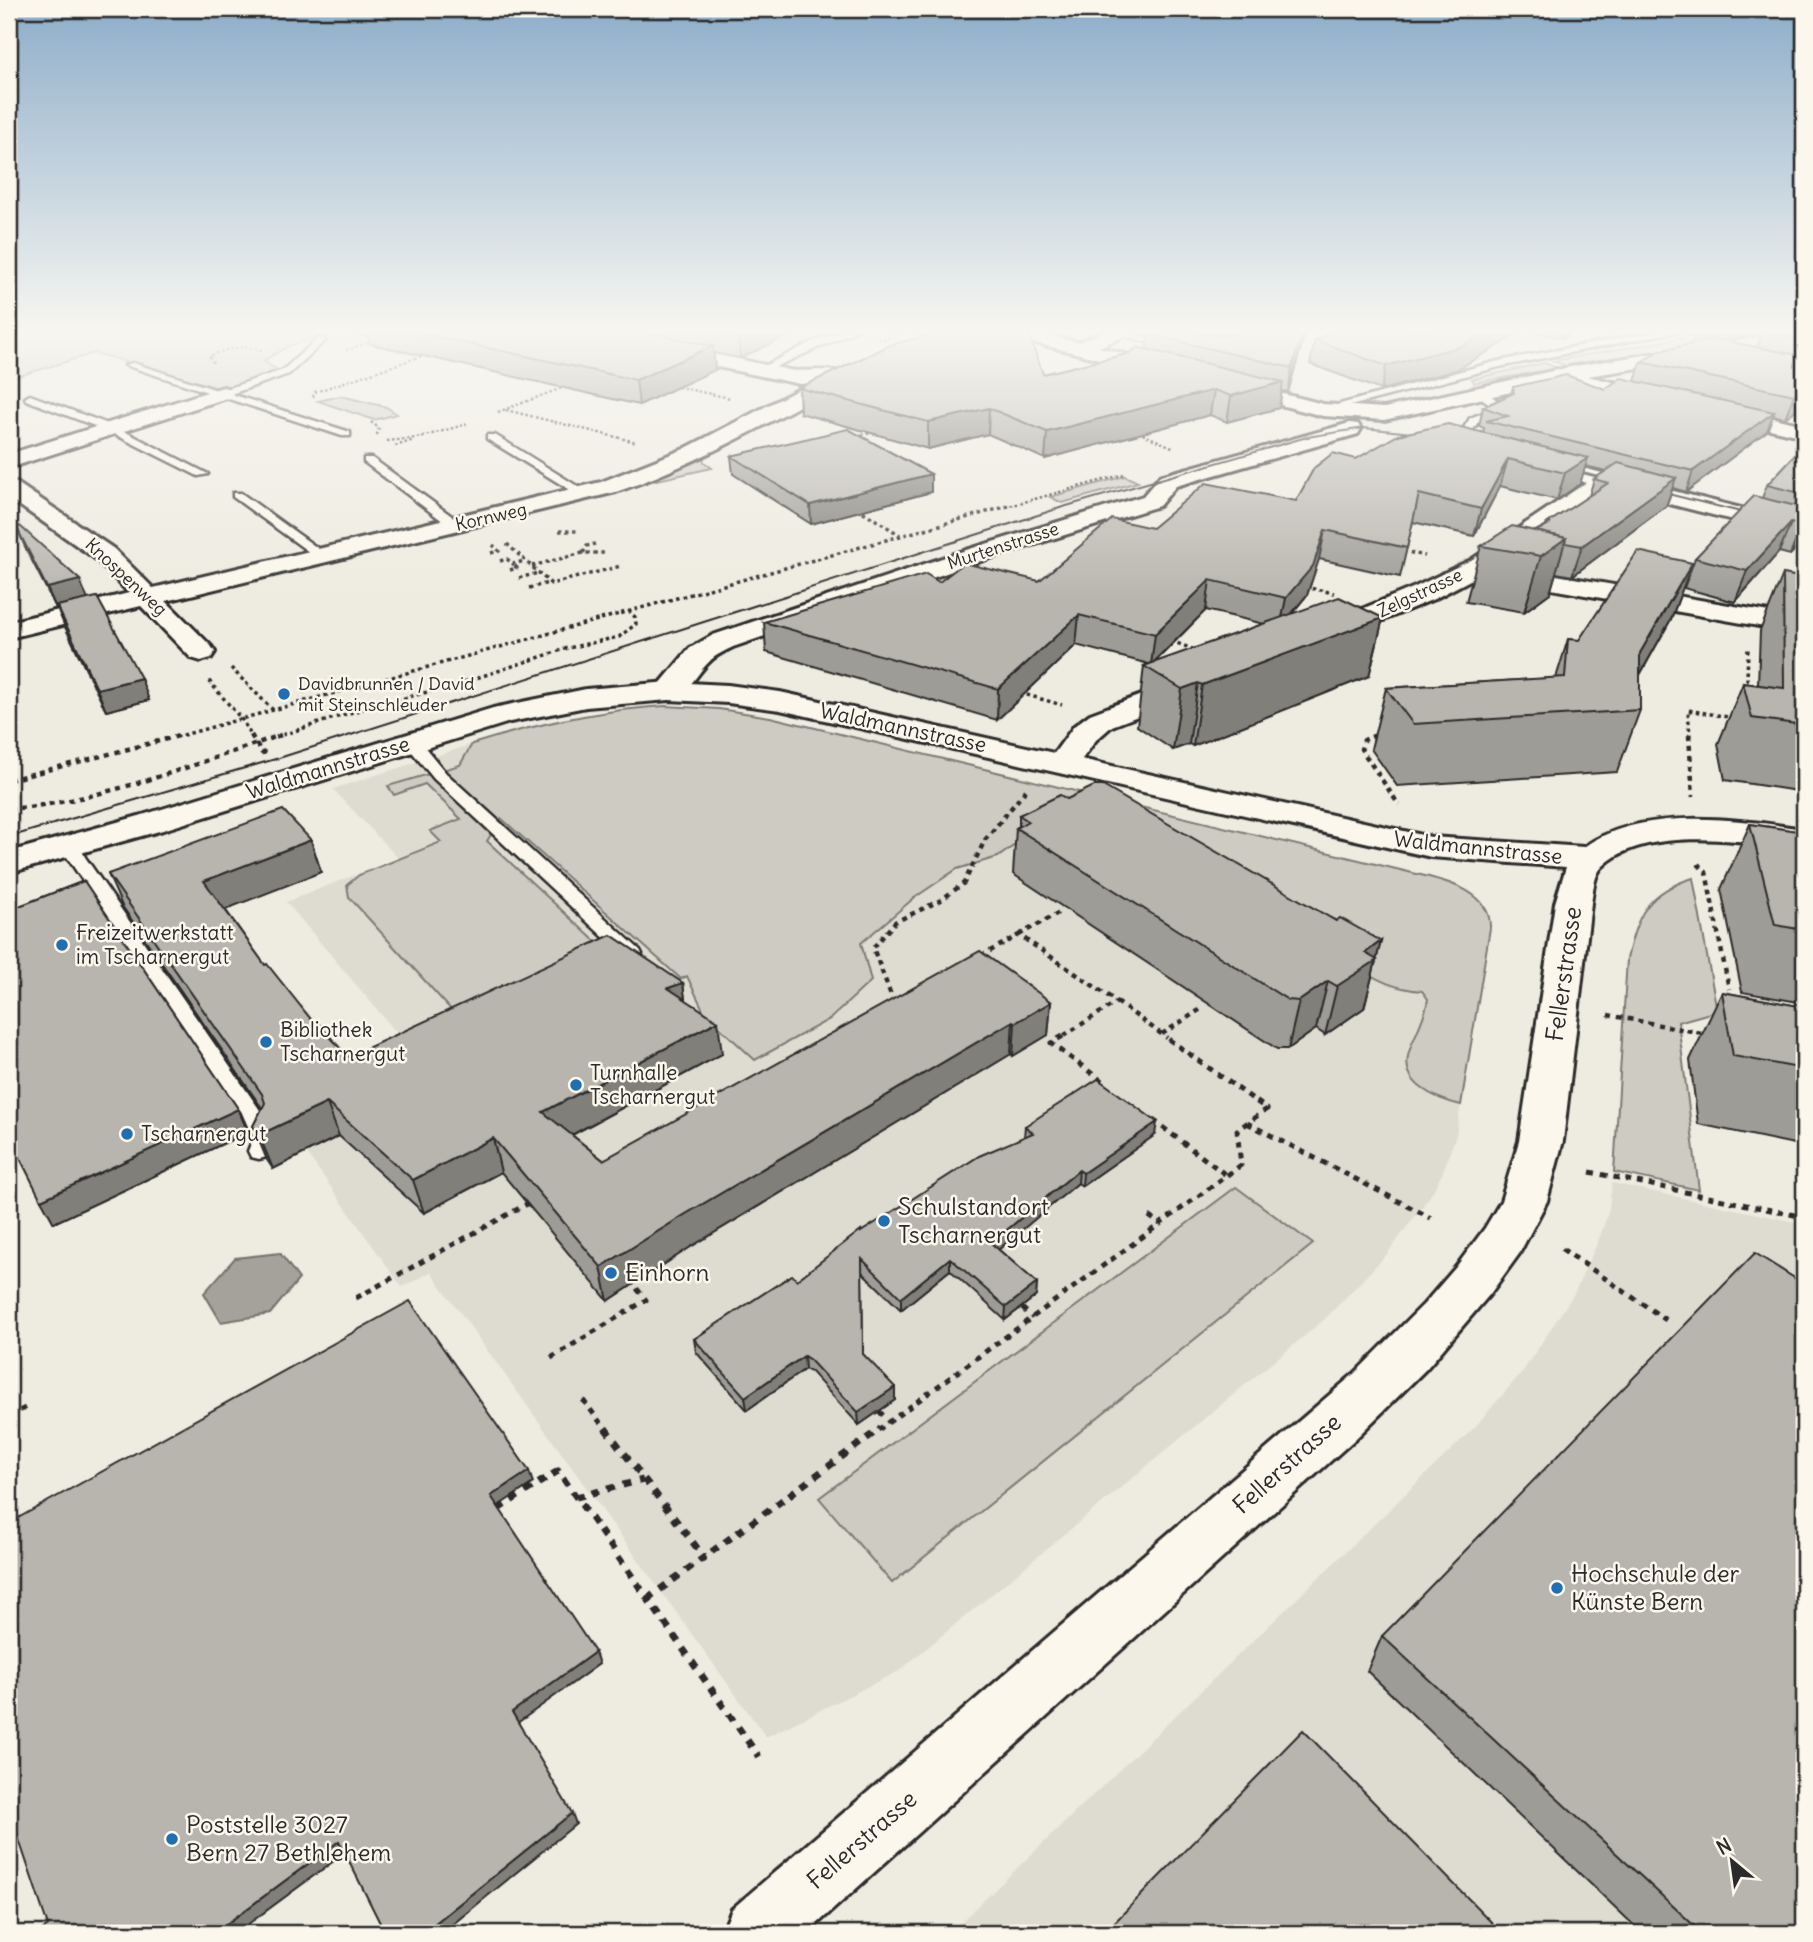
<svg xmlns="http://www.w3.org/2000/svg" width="1813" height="1942" viewBox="0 0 1813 1942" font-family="Delius,sans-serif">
<rect width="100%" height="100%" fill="#eeebe0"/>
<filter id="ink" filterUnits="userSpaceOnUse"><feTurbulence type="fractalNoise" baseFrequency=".0143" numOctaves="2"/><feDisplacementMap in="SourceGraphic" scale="14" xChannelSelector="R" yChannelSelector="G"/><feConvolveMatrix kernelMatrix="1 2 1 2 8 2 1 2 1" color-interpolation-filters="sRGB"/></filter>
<g filter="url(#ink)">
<g fill="#dedbd1">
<path d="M693 707 771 717 1448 882 1480 900 1490 919 1456 1135 1442 1174 1430 1196 1387 1254 1326 1318 899 1671 766 1737 431 1272 402 1287 276 1110 408 1046 286 902 398 858 333 789 526 727 559 719 634 708Z"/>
<path d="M1612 1183 1804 1224V1933H950L1474 1428 1523 1371 1575 1292 1600 1237 1609 1209Z"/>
</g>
<g fill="#cecbc2" stroke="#7c7b76" stroke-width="2">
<path d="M9 330H340L291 345 263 361 281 372 226 390 95 353 9 379Z"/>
<path d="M1696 335V345L1566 366 1553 361Z"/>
<path d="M1544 363 1557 368 1474 383 1472 379Z"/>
<path d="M341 396 386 407 397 414 374 420 318 401Z"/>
<path d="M703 456 704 462 712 468 630 486Z"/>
<path d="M1125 476 1138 482 1062 503 1050 497Z"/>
<path d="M665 706 719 709 770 717 1425 876C1452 883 1491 893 1490 928L1461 1105C1436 1099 1399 1084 1409 1052 1415 1033 1425 1019 1428 999L1422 991C1396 989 1378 981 1356 966L1043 825 998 857 957 869 914 898 861 943 871 981 830 1019 755 1060 705 1014 687 976 681 979 501 818 487 841 609 954 463 1023 349 897 347 885 359 875 441 842 430 831 461 819 425 784 394 795 388 786 460 765 472 744C536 724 598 710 665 706Z"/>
<path d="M1693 878 1717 1011 1678 1022 1699 1190 1614 1172 1627 959C1637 915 1647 892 1693 878Z"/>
<path d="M1236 1187 1313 1244 892 1583 819 1498Z"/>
</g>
<path fill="#a4a29a" stroke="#74726e" stroke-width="2" d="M280 1253 299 1279 270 1314 221 1322 204 1293 235 1258Z"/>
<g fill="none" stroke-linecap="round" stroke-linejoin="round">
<defs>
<g id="lane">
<path d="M845 330H858L764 372 756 370 812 342Z"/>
<path d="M1116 330H1123L1177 345 1172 348 1116 334Z"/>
<path d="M1665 330H1685L1499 367 1323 413 1318 410 1498 361Z"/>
<path d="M318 338 326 340 289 374 231 394 350 432V436H342L125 365 133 363 220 391 283 370Z"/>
<path d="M1476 390H1484L1508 409 1478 422 1471 433 1440 441V437L1463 429 1470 418 1495 408 1476 394Z"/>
<path d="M30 395 116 427 208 474 198 476 108 431 26 400 25 398Z"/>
<path d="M487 435H495L590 494 580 496 487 439Z"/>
<path d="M364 458H372L460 522V528H452L364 462Z"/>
<path d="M233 493H241L330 557 328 560H320L233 497Z"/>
<path d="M412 737 418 739 446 773 640 950 642 954 640 958H626L434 779 404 742Z"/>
<path d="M72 841 78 842 85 857 273 1129 276 1135 267 1157 259 1159 251 1157 248 1151 254 1136 67 857 63 846Z"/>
</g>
<g id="street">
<path d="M554 330C631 330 713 355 789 370 803 373 838 366 846 376L843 380 834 382 832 388C762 427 692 465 616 492L166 601 211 646 215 652 211 658 201 661 191 658 141 606 9 638V622L129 593 96 559 9 498V481L17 483 114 549 153 588 601 482 684 449 811 383 800 384 563 335Z"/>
<path d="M1107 330H1132L1129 334 1088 352H1074L1072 348 1074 344Z"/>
<path d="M1556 369 1666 394 1669 398 1666 402 1659 404 1549 379 1546 375Z"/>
<path d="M223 387 230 389 233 393 230 397 9 468V454Z"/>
<path d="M1721 406 1804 425V437L1714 416 1711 412 1714 408Z"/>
<path d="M1350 423 1358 424 1361 429 1358 434 1176 486 1159 506 984 560 733 647C725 651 715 655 709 662 692 678 685 704 659 697L654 691 690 648 713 635 966 550 1143 496 1160 476Z"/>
<path d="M1604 474 1612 476 1615 481 1612 486 1498 565 1804 618V634L1501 580 1492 577 1489 570 1434 599 1338 639 1328 641 1318 639 1314 633 1318 627 1415 587 1471 560 1596 476Z"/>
<path d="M1190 677 1200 680 1205 686 1200 692 1112 726 1096 740 1074 770 1063 773 1052 770 1047 763 1074 726 1090 714Z"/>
</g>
<g id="secondary">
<path d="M996 330H1028L1175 366 1178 370 1168 376 999 334Z"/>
<path d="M1804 330V342L1575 378 1384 420 1323 416 1222 390 1219 386 1222 382 1229 380 1323 404 1384 408 1575 366Z"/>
<path d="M1531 455 1804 524V538L1523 467 1520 462 1523 457Z"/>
<path d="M669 682 728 685 780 692 1431 837 1584 847C1640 806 1739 819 1804 829V849C1751 842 1644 824 1602 867 1594 875 1593 891 1591 903L1563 1141 1547 1201 1519 1254 1490 1294 1426 1369 1355 1439 807 1933H722L732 1909 1355 1373 1424 1304 1456 1267 1485 1228 1501 1201 1519 1141 1555 903 1566 867 1431 857 780 710 728 703 669 700 586 707 510 722 163 830 9 873V852L139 816 493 708 586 689Z"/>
</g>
</defs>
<use href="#lane" stroke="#2b2b2b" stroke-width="5"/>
<use href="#street" stroke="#2b2b2b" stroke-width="6"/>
<use href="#secondary" stroke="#2b2b2b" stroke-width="6"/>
<g stroke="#2b2b2b" stroke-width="2.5" stroke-dasharray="2.5 2.5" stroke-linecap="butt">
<path d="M878 338 887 339 907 330"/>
<path d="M346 350 374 341"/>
<path d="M213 363 209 356C227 349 246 343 264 352"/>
<path d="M673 386 730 398"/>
<path d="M313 397 315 392 422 356"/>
<path d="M506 410 636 442"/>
<path d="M498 412 562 388"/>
<path d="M371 422 379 428 376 437"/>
<path d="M1138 432 1174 448"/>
<path d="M857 436 876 432"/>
<path d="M422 437 467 424"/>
<path d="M387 441 425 437"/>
<path d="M395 446 414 440"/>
<path d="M1006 507 1125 474"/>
</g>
<g stroke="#2b2b2b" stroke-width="3.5" stroke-dasharray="3.5 3.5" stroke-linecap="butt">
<path d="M857 508 900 535"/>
<path d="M559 531H579"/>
<path d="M507 544 551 584 621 566"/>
<path d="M1403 551 1425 556"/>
<path d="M491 553 499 551 493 545"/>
<path d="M583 553 587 546 595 544"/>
<path d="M500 561 507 559 513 564 524 561"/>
<path d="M532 566 583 553H605"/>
<path d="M510 570 517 568 513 564"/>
<path d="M519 578 538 573"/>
<path d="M1305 587 1334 593"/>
<path d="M529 588 548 583"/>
<path d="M1171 641 1195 650"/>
<path d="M231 668 274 711"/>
<path d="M209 681 242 720 252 737"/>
<path d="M1747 681 1748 646"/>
<path d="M1020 693 1062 705"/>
<path d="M176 737 1012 505"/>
<path d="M276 737 359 710 458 684 568 648 619 637 636 624 635 617 629 611"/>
<path d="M1371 737 1379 734"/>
<path d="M1690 737 1688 710 1734 718"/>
</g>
<g stroke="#2b2b2b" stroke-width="4.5" stroke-dasharray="5 5" stroke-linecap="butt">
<path d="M251 735 262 753 266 752"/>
<path d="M1376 735 1364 740 1361 749 1399 805"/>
<path d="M1689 735 1693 797"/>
<path d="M9 780 182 735"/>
<path d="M9 809C103 801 192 765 281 735"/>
<path d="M1698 864 1706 872 1729 989"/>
<path d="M1019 935 1058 913"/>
<path d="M981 956 1019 935 1117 1002 1060 1038"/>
<path d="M1117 1002 1167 1038"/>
<path d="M894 1003 873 948 895 922 941 900 964 883 985 840 1026 790"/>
<path d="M1608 1015 1707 1034"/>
<path d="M1162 1034 1201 1009"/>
</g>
<g stroke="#2b2b2b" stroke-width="5" stroke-dasharray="6 6" stroke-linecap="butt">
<path d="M1063 1036 1051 1043 1102 1081"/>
<path d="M1153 1120 1226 1175"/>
<path d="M1247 1123 1431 1218"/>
<path d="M1590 1172 1804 1217"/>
<path d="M1149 1216 1160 1224"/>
<path d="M1562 1249 1669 1322"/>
<path d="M356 1298 527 1204"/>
<path d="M1022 1308 1033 1318"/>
<path d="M551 1358 646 1300 634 1285"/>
<path d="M583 1400 606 1430"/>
<path d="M879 1411 889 1422"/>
<path d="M9 1416 29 1406"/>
<path d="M878 1430 1241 1165 1237 1130 1267 1109 1164 1036"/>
</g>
<g stroke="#2b2b2b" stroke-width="7" stroke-dasharray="8 8" stroke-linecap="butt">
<path d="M605 1428 704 1557"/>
<path d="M576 1497 643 1480"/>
<path d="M498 1509 558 1471 759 1757"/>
<path d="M647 1599 881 1428"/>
</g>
<use href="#lane" fill="#fbf7ec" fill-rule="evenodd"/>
<use href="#street" fill="#fbf7ec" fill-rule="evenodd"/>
<use href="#secondary" fill="#fbf7ec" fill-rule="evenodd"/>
<g stroke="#2b2b2b" stroke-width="2">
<path d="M1563 468 1618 482"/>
<path d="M1652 490 1757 516"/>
<path d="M9 837 279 758 1063 507 1307 437 1364 428 1431 435"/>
</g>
</g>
<g fill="#9e9c96" stroke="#2b2b2b" stroke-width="2" fill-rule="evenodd">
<path d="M351 330H800L740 358 713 353 715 370 639 405 370 344 368 337 352 334Z"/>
<path d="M1151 330H1306L1288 392 1282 391 1279 408 1227 422 1210 415 1045 459 988 434 928 449 800 413 799 388 917 338 1043 374 1147 349 1148 334Z"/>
<path d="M1336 330H1525L1456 370 1381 390 1310 364 1315 340Z"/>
<path d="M1527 330H1576L1563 338Z"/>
<path d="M1697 330H1804V404L1785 418 1773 415 1767 431 1686 492 1673 488 1666 506 1572 576 1556 573 1550 593 1524 612 1466 602 1481 546 1536 531 1547 525 1548 523 1589 496 1594 479 1606 471 1585 466 1580 484 1557 500 1500 486 1474 536 1413 522 1400 577 1319 559 1307 595 1292 613 1383 618 1369 676 1193 746 1189 744 1173 750 1137 726 1144 666 1149 664 1076 645 997 720 766 652 764 622 939 582 1039 581 1152 528 1296 501 1356 459 1483 432 1484 428 1479 426 1483 407 1511 394 1513 387 1605 389 1635 381 1641 362 1693 344ZM1761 335 1757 347 1726 341ZM1206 610 1264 624 1154 663Z"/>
<path d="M1804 445V540L1790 555 1779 552 1735 602 1684 588 1695 558 1762 498 1767 485Z"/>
<path d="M731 456 931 474V492L811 524 733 474Z"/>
<path d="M17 528 87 599 149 700 106 711 65 627 57 608H56L25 547Z"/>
<path d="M1692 563 1671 619 1640 675V710L1617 772 1397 786 1371 749 1386 688 1556 678 1568 639 1579 640Z"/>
<path d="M1783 574 1804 578V792L1725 780 1718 744 1743 683 1758 685 1760 631Z"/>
<path d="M1067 799 1381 941 1364 1008 1325 1035 1316 1029 1288 1049H1277L1013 874 1016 828 1019 826V815Z"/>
<path d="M1750 824 1804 832V1003L1742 992 1721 889Z"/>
<path d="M311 840 321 872 225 909 265 965 314 1023 348 1057 683 983 685 999 722 1054 572 1135 603 1160 1051 1002 1048 1035 1013 1056 1011 1054 689 1248 608 1301 501 1172 424 1213 339 1136 273 1169 267 1160 253 1126 262 1108 122 906 108 874Z"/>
<path d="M84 881 241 1113 251 1136 248 1132 54 1223 9 1137V910Z"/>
<path d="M1722 992 1804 1007V1146L1698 1124 1690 1060Z"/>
<path d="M1025 1126 1155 1135 1082 1186 1078 1183 998 1249 1037 1283 1036 1296 1005 1320 950 1270 901 1310 862 1272 863 1354 895 1400 859 1425 811 1372 805 1369 747 1410 696 1352 694 1339 797 1280 861 1232 1024 1137Z"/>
<path d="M1382 1636 1804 1933H1642L1367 1671Z"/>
</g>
<g fill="#817f7a" stroke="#2b2b2b" stroke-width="2">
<path d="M748 330H800L740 358 738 334Z"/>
<path d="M1303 330H1306L1288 392 1292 368Z"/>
<path d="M1490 330H1525L1456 370 1381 390 1386 366Z"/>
<path d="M1565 330H1576L1563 338Z"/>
<path d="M1697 330H1798L1762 332 1761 335 1692 345Z"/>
<path d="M713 346 715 370 639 405 636 380Z"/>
<path d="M1283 382 1279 408 1227 422 1231 396Z"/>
<path d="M1804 388V404L1785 418 1794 395Z"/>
<path d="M1214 390 1210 415 1045 459 1047 432Z"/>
<path d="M989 408 988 434 928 449V422Z"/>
<path d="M1774 412 1767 431 1686 492 1693 471Z"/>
<path d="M1588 458 1580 484 1557 500 1565 473Z"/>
<path d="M1508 459 1500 486 1474 536 1481 509Z"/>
<path d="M931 474V492L811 524 810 505Z"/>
<path d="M1676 478 1666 506 1572 576 1582 546Z"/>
<path d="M1791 523 1779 552 1735 602 1747 571Z"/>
<path d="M1804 523V540L1790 555 1802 525Z"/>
<path d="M1325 530 1319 559 1307 595 1280 628 1286 598Z"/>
<path d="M1566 538 1550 593 1524 612 1541 556Z"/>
<path d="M1692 563 1671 619 1619 712 1640 653Z"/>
<path d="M80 580 88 600 56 608 47 588Z"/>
<path d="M1210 580 1206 610 1151 665 1155 634Z"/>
<path d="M1079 615 1076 645 997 720 998 689Z"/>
<path d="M1383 618 1369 676 1193 746 1202 685Z"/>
<path d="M141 678 149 700 106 711 97 689Z"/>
<path d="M1198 683 1189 744 1173 750 1182 689Z"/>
<path d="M311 840 321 872 216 913 204 881Z"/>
<path d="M1381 941 1364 1008 1325 1035 1337 986 1365 953Z"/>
<path d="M1328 981 1316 1029 1288 1049 1299 1001Z"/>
<path d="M683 983 687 1015 668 988Z"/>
<path d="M1051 1002 1048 1035 1013 1056 1015 1023Z"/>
<path d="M718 1021 722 1054 551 1146 543 1112Z"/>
<path d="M1013 1021 1011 1054 689 1248 608 1301 601 1267 684 1215Z"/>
<path d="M327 1103 339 1136 273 1169 259 1135Z"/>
<path d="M238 1109 248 1132 54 1223 41 1200Z"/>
<path d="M1157 1122 1155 1135 1082 1186 1083 1173Z"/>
<path d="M493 1138 501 1172 424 1213 413 1180Z"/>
<path d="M1079 1170 1078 1183 991 1256V1243Z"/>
<path d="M950 1258V1270L901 1310V1298Z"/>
<path d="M1037 1283 1036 1296 1005 1320 1006 1307Z"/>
<path d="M804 1356 805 1369 747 1410 745 1397Z"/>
<path d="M895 1387V1400L859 1425 858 1412Z"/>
<path d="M529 1471 533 1483 495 1508 491 1496Z"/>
<path d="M595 1652 599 1664 516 1724 512 1712Z"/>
<path d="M10 1813 21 1824 9 1832V1814Z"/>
<path d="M572 1813 576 1824 442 1933H423Z"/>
<path d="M339 1841 346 1852 236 1933H214Z"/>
</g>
<g fill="#b8b5ae" stroke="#2b2b2b" stroke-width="2">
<path d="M405 330H635L713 346 636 380Z"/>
<path d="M716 330H748L738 334Z"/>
<path d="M936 330H1027L1043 374 1131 353 1137 347 1283 382 1231 396 1214 390 1047 432 989 408 928 422 799 388 890 345 917 338Z"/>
<path d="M1151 330H1185L1212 335 1226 336 1238 332 1237 330H1303L1292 368 1148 334Z"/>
<path d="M1336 330H1490L1462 346 1386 366 1315 340Z"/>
<path d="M1771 330H1804V340L1762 332Z"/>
<path d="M1715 339 1804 356V388L1794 395 1641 362 1659 351Z"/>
<path d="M1566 375 1605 389 1621 378 1774 412 1693 471 1486 421 1508 416 1483 407 1514 393 1513 387Z"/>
<path d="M1448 424 1588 458 1565 473 1508 459 1481 509 1419 494 1407 548 1325 530 1313 566 1286 598 1210 580 1155 634 1079 615 998 689 764 622 926 574 939 582 964 563 1039 581 1112 519 1152 528 1206 483 1296 501 1314 468 1333 453 1356 459 1398 435Z"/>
<path d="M848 429 931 474 810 505 731 456Z"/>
<path d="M1804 445V494L1767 485Z"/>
<path d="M1618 463 1676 478 1582 546 1565 543 1566 538 1536 531 1551 523H1548L1608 483 1594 479Z"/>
<path d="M1754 496 1804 508V523L1802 525 1791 523 1747 571 1695 558Z"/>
<path d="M20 526 80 580 47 588 17 528Z"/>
<path d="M1512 526 1566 538 1541 556 1481 546Z"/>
<path d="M1638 551 1692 563 1640 653V710L1413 724 1386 688 1565 677 1568 639 1579 640Z"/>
<path d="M1783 574 1804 578V725L1752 718 1743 683 1784 688Z"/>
<path d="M97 597 141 678 97 689 57 606Z"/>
<path d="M1339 597 1383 618 1202 685 1198 683 1182 689 1144 666Z"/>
<path d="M1094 786H1103L1336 921 1340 918 1381 941 1365 953 1377 960 1337 986 1328 981 1299 1001 1288 1000 1016 828 1028 821 1019 815 1060 795 1067 799Z"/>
<path d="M283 810 311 840 204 881 265 965 267 964 314 1023 317 1022 348 1057 611 935 683 983 668 988 718 1021 543 1112 603 1160 980 951 1051 1002 1015 1023 1013 1021 684 1215 601 1267 493 1138 413 1180 327 1103 259 1135 253 1126 265 1103 262 1094 108 874Z"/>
<path d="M1750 824 1804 832V930L1775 925Z"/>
<path d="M84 881 241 1113 238 1109 41 1200 9 1136V910Z"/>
<path d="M1722 992 1804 1007V1069L1733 1056Z"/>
<path d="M1098 1079 1157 1122 1083 1173 1079 1170 991 1243 1037 1283 1006 1307 950 1258 901 1298 862 1259 863 1354 895 1387 858 1412 810 1360 804 1356 745 1397 694 1339 792 1275 797 1280 861 1230V1232L979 1156 1033 1133 1025 1126Z"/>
<path d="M1755 1253 1804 1284V1933H1702L1382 1636Z"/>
<path d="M410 1301 529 1471 491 1496 595 1652 512 1712 572 1813 423 1933H385L339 1841 214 1933H38L48 1926 10 1813 9 1814V1523Z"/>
<path d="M1303 1730 1502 1933H1104Z"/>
<path d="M1512 1927 1518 1933H1506Z"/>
</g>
</g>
<linearGradient id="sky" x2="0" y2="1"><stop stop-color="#8dadc9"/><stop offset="0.55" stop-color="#f7f6f1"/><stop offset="1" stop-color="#f7f6f1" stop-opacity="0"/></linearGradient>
<rect width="1813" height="602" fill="url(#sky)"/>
<g fill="#1f6fb2" stroke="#fbf7ec" stroke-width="2.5">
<circle cx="284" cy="694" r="7"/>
<circle cx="62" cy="945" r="7"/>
<circle cx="266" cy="1042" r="7"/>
<circle cx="576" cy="1085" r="7"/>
<circle cx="127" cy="1134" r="7"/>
<circle cx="884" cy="1221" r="7"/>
<circle cx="611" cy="1273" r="7"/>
<circle cx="1557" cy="1588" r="7"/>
<circle cx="172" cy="1839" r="7"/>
</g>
<g text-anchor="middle" stroke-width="5" stroke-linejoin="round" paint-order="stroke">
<g font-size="18" fill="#2b2b2b" stroke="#fbf7ec">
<text transform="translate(491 517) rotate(-13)" y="6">Kornweg</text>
<text transform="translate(1003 546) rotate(-18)" y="6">Murtenstrasse</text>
<text transform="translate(126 577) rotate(43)" y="6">Knospenweg</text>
<text transform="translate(1420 593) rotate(-25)" y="6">Zelgstrasse</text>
</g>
<g font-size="18" fill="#2b2b2b" stroke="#fbf7ec" text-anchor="start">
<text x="298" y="690">Davidbrunnen / David<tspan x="298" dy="21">mit Steinschleuder</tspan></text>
</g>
<g font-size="21" fill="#2b2b2b" stroke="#fbf7ec">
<text transform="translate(903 728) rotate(12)" y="7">Waldmannstrasse</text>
<text transform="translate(328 768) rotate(-17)" y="7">Waldmannstrasse</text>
<text transform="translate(1478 848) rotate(6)" y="7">Waldmannstrasse</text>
</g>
<g font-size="21" fill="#2b2b2b" stroke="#fbf7ec" text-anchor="start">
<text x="76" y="940">Freizeitwerkstatt<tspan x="76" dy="24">im Tscharnergut</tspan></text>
<text x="280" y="1037">Bibliothek<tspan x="280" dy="24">Tscharnergut</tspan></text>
<text x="590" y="1080">Turnhalle<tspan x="590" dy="24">Tscharnergut</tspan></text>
<text x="141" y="1141">Tscharnergut</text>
</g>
<g font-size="24" fill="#2b2b2b" stroke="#fbf7ec">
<text transform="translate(1564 974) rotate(-82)" y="8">Fellerstrasse</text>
<text transform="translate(1287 1464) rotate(-42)" y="8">Fellerstrasse</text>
<text transform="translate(862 1840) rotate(-41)" y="8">Fellerstrasse</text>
</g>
<g font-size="24" fill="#2b2b2b" stroke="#fbf7ec" text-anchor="start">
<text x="898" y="1215">Schulstandort<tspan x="898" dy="28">Tscharnergut</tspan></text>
<text x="625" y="1281">Einhorn</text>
<text x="1571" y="1582">Hochschule der<tspan x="1571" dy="28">Künste Bern</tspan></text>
<text x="186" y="1833">Poststelle 3027<tspan x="186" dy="28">Bern 27 Bethlehem</tspan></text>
</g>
</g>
<rect width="1813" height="1942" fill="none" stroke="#fbf7ec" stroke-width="35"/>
<rect x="18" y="18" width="1778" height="1907" fill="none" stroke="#2b2b2b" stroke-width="2.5" filter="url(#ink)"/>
<g transform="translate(1732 1861) rotate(331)" stroke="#fbf7ec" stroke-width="5" paint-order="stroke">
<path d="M0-5L12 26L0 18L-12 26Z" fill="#2b2b2b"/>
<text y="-10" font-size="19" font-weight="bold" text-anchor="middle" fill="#2b2b2b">N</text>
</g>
</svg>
